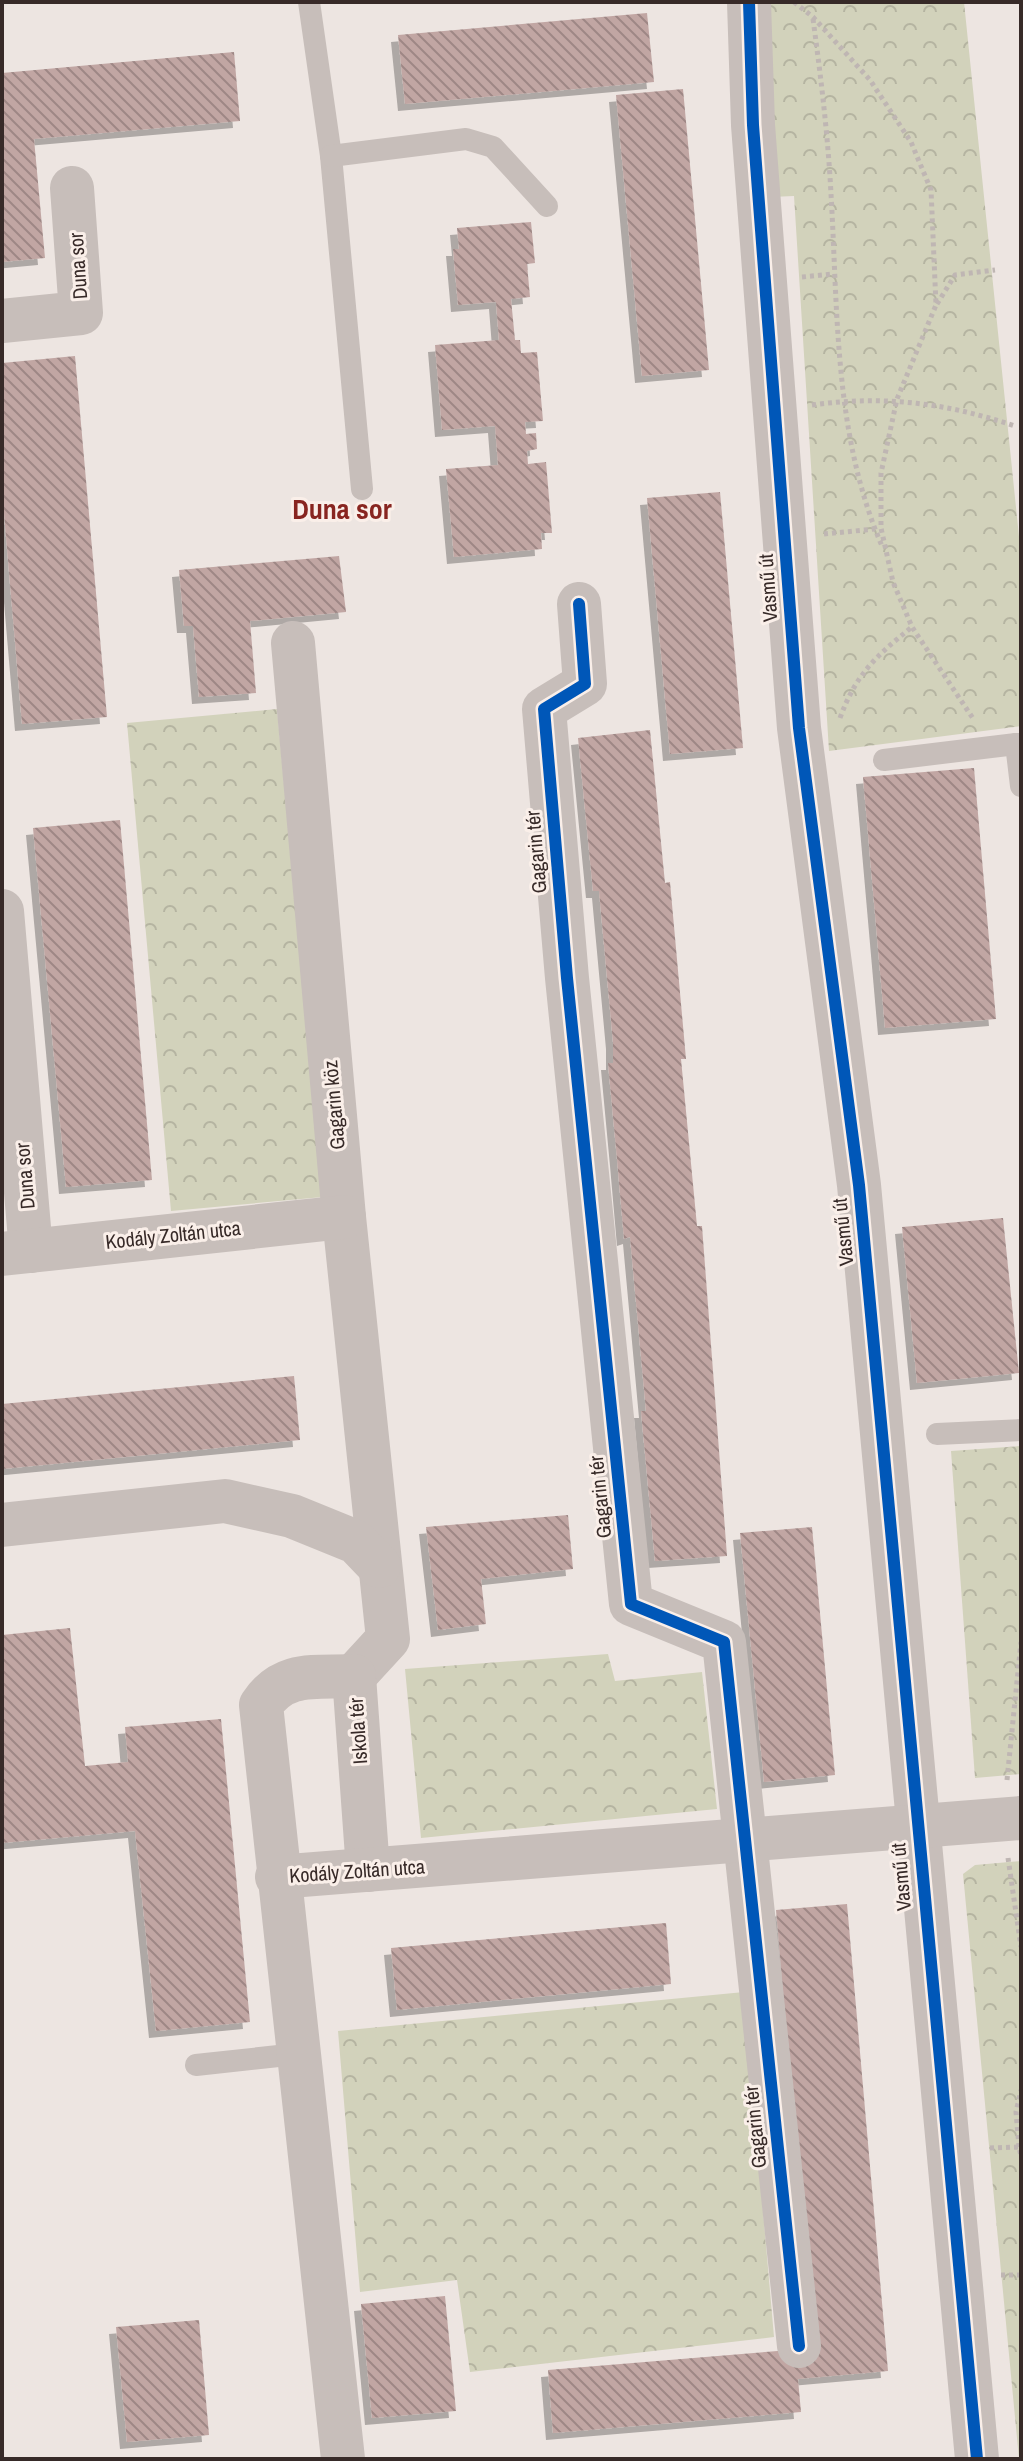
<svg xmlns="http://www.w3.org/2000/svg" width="1023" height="2461" viewBox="0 0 1023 2461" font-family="'Archivo Narrow',sans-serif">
<defs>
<pattern id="forest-crowns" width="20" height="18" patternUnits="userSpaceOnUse" patternTransform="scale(2)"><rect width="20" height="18" fill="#d2d2bb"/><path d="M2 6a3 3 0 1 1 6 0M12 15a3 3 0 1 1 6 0" fill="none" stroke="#b5b4a1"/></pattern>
<pattern id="building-back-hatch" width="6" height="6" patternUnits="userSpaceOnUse" patternTransform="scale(2)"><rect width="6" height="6" fill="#c1a6a3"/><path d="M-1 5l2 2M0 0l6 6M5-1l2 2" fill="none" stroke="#9e8785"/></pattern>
<filter id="shadow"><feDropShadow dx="-7" dy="7" stdDeviation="0" flood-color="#0004"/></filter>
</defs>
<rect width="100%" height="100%" fill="#ede5e1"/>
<g fill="url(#forest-crowns)">
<path d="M764 2H964L1021 556V726L829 751 794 196 771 197Z"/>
<path d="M277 709 323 1197 171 1211 127 723Z"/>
<path d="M1021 1446V1774L975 1778 951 1451Z"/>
<path d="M608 1654 615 1681 702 1672 717 1809 421 1838 405 1669Z"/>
<path d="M1021 1861V2459H1019L963 1874 975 1865Z"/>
<path d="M744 1992 774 2337 470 2372 457 2280 360 2292 338 2031Z"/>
</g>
<g fill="url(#building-back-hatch)" filter="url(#shadow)">
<path d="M647 13 654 82 405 104 398 35Z"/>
<path d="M234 52 240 121 34 139 45 258 2 262V73Z"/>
<path d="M683 89 709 370 642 376 616 95Z"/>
<path d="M531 222 535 263 527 264 530 297 511 299 515 340H520L521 353 537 352 543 421 525 422 526 434 536 433 537 449 527 451 528 464 546 462 552 533H541L542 549 454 557 446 469 498 465 495 426 442 430 435 345 499 340 496 302 458 305 453 249H459L457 228Z"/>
<path d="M75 356 107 717 22 724 2 490V363Z"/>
<path d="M720 492 743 748 670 754 647 498Z"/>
<path d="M339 556 346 612 250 621 256 693 199 697 193 626H184L179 570Z"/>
<path d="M650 730 665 883 670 882 686 1059H681L697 1226H702L727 1556 655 1561 641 1411H646L630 1237 624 1239 617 1159 608 1063H613V1042L599 891H593L578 738Z"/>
<path d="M974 768 996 1019 885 1028 863 777Z"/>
<path d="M120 820 152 1180 66 1187 33 828Z"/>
<path d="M1003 1218 1019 1373 917 1383 902 1227Z"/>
<path d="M294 1376 300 1440 2 1469V1404Z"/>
<path d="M568 1515 573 1569 481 1579 486 1624 438 1630 426 1527Z"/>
<path d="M812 1527 835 1775 764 1782 740 1533Z"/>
<path d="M70 1628 85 1766 128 1762 125 1727 221 1719 250 2022 156 2031 135 1831 2 1843V1635Z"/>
<path d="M847 1904 888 2371 798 2379 801 2412 553 2433 548 2370 814 2348 776 1910Z"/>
<path d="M666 1923 671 1984 397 2010 391 1948Z"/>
<path d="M445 2296 456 2411 372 2418 361 2304Z"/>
<path d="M199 2320 209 2435 127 2442 116 2327Z"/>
</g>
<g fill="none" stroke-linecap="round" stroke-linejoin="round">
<g stroke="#bfb6b3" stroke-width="5" stroke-dasharray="4 4" stroke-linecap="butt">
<path d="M794 2 813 17 870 80 911 142 931 190 936 305 897 399 881 473V528L893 582 912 627 974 720"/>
<path d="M813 19C821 78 828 136 831 194 838 313 834 435 882 546"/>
<path d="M802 277 833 274"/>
<path d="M937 304 955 275 995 270"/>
<path d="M812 405C885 395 946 403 1015 426"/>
<path d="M824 534 875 529"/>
<path d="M840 718C856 674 876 656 912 627"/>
<path d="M1007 1780 1021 1642"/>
<path d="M1008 1858 1021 1947"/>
<path d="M1019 2147 1016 2112 1021 2090"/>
<path d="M990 2148 1019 2147 1021 2156"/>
<path d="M1001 2275H1021"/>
</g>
<g stroke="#c7beba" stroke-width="22">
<path d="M309 2 331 156 362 489"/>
<path d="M331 156 466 139 493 147 547 206"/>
<path d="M1021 744H1016L1021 786"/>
<path d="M884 760 1016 744"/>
<path d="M937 1434 1021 1430"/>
<path d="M196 2065 297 2054"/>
</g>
<g stroke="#c7beba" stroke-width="44">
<path d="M749 2 753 125 799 728 859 1185 977 2459"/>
<path d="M2 321 81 313 72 188"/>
<path d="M579 604 585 684 544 709 567 978 631 1604 724 1642 799 2346"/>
<path d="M293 643 344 1217 388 1639 354 1676"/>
<path d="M2 911 31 1251"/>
<path d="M2 1254 344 1217"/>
<path d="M2 1525 225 1501 292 1516 356 1542 379 1566"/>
<path d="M354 1676 368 1870"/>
<path d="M277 1877 1021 1818"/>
<path d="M343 2459 261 1705C284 1670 316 1678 354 1676"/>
</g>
<defs>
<g id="cycleway">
<path d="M749 2 753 125 799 728 859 1185 977 2459"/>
<path d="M579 604 585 684 544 709 567 978 631 1604 724 1642 799 2346"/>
</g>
</defs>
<use href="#cycleway" stroke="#faefe9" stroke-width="17"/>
<use href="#cycleway" stroke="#0057b8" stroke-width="12"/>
</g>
<g text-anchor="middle" stroke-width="6" stroke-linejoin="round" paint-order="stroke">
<g font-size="20" fill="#372a28" stroke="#faefe9">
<text transform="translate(78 266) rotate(-94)" y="7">Duna sor</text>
<text transform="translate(768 588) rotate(-94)" y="7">Vasmű út</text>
<text transform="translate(536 852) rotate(-95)" y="7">Gagarin tér</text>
<text transform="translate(334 1105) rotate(-95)" y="7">Gagarin köz</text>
<text transform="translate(25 1176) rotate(-95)" y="7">Duna sor</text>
<text transform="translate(843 1232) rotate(-96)" y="7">Vasmű út</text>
<text transform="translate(173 1235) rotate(-6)" y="7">Kodály Zoltán utca</text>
<text transform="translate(600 1497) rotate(-96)" y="7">Gagarin tér</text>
<text transform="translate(358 1731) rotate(-94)" y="7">Iskola tér</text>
<text transform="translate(357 1871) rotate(-4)" y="7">Kodály Zoltán utca</text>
<text transform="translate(901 1877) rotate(-95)" y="7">Vasmű út</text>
<text transform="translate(755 2127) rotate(-96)" y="7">Gagarin tér</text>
</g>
<g font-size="28" font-weight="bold" fill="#882520" stroke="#faefe9">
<text x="342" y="519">Duna sor</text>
</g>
</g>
<rect width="1023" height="2461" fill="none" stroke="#372a28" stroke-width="8"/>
</svg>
